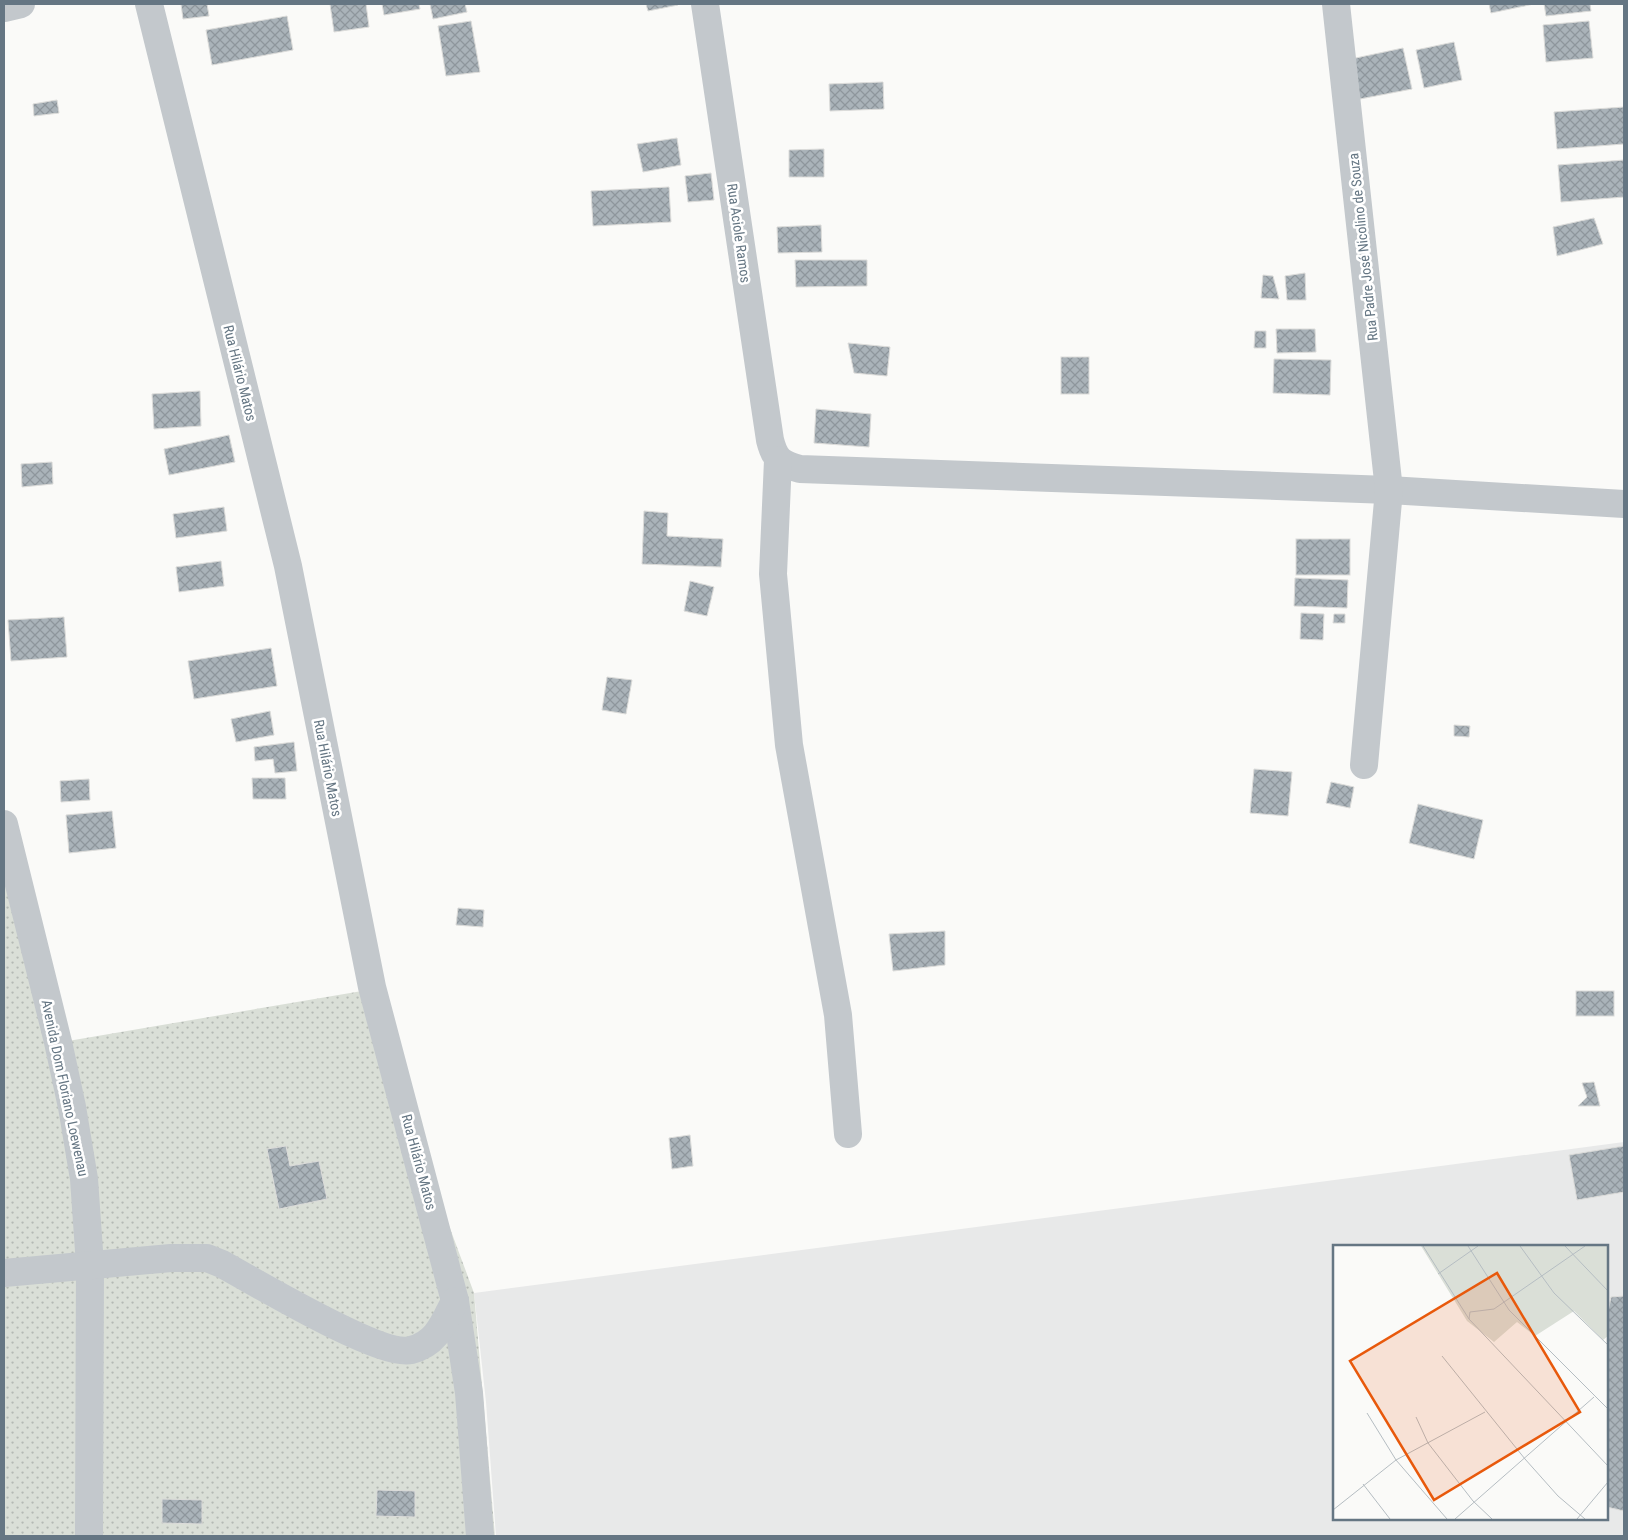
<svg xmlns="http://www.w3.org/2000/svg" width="1628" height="1540" viewBox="0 0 1628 1540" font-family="'Roboto Condensed',sans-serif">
<defs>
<pattern id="grass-dots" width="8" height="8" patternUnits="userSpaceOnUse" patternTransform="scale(1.25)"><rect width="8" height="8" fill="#dadfd7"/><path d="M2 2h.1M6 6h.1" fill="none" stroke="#b4b9b4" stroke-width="1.8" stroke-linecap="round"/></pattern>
<pattern id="building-cross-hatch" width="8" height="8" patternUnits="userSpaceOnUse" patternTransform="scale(1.25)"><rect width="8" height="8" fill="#aab3b9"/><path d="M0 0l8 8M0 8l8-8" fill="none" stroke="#8e969c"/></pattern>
</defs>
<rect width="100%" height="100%" fill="#fafaf8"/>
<path fill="#e8e9e9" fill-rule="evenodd" d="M1624 1142V1536H496L486 1402 474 1293ZM1334 1246H1607V1519H1334Z"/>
<path fill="url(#grass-dots)" d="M4 858 68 1041 362 991 474 1293 495 1536H4Z"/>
<g fill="url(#building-cross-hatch)" stroke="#dcdcda">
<path d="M181 4H207L209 16 183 19Z"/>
<path d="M330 4H366L369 27 334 32Z"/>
<path d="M382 4H419L420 9 384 15Z"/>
<path d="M430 4H465L467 12 433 19Z"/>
<path d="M646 4H677L678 5 648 11Z"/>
<path d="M1489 4H1534L1491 13Z"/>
<path d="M1544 4H1590L1591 11 1546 16Z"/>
<path d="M287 16 293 50 212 65 206 30Z"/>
<path d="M471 21 480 72 446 76 438 26Z"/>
<path d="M1589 21 1593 58 1546 62 1543 25Z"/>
<path d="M1454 42 1462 80 1424 88 1416 50Z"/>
<path d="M1403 48 1412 89 1360 99 1351 59Z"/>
<path d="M883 82 884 109 830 111 829 84Z"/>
<path d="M57 100 59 113 34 116 33 104Z"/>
<path d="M1624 107V144L1557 149 1554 112Z"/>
<path d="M677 138 681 165 643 172 637 144Z"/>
<path d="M824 149V177H789V150Z"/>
<path d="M1624 160V197L1561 202 1558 165Z"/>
<path d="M711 173 714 200 688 202 685 176Z"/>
<path d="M669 187 671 222 593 226 591 191Z"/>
<path d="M1594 218 1603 244 1557 256 1553 227Z"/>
<path d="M821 225 822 252 778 253 777 227Z"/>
<path d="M795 260H867V286L796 287Z"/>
<path d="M1305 273 1306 300H1287L1285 276Z"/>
<path d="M1263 275 1273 276 1279 299 1261 298Z"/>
<path d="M1276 329H1315L1316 352 1277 353Z"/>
<path d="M1255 331H1266V348H1254Z"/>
<path d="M848 343 890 347 887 376 854 373Z"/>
<rect x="1061" y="357" width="28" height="37"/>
<path d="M1274 359 1331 360 1330 395 1273 393Z"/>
<path d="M200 391 201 426 154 429 152 394Z"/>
<path d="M816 409 871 414 869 447 814 443Z"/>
<path d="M229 435 235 462 169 475 164 449Z"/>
<path d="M52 462 53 484 22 487 21 464Z"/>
<path d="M224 507 227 531 176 538 173 514Z"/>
<path d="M644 511 668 513 667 536 723 539 721 567 642 564Z"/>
<rect x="1296" y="539" width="54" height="36"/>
<path d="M221 561 224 586 179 592 176 567Z"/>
<path d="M1295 578 1348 580 1347 608 1294 606Z"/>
<path d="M690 581 714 587 707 616 684 611Z"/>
<path d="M1301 613 1324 614 1323 640 1300 639Z"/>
<path d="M1334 614H1345V623H1333Z"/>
<path d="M64 617 67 657 11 661 8 620Z"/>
<path d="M271 648 277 686 194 699 188 661Z"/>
<path d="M607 677 632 680 626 714 602 710Z"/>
<path d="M270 711 274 735 236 742 231 719Z"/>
<path d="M1454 725 1470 726 1469 737 1454 736Z"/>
<path d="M294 742 297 771 275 773 273 759 255 761 254 747Z"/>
<path d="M1254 769 1292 772 1288 816 1250 813Z"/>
<path d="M252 778H285L286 799H253Z"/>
<path d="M89 779 90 800 61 802 60 781Z"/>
<path d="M1331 782 1354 787 1350 808 1326 803Z"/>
<path d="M1418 804 1483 820 1474 859 1409 843Z"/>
<path d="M112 811 116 848 69 853 66 815Z"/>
<path d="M458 908 484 910 483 927 456 925Z"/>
<path d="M945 931V965L893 971 889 934Z"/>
<rect x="1576" y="991" width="38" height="25"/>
<path d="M1594 1082 1600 1106H1578L1587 1097 1582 1083Z"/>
<path d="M690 1135 693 1166 672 1169 669 1138Z"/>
<path d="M286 1146 290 1166 319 1161 327 1199 279 1209 267 1149Z"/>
<path d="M1624 1146V1192L1577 1200 1569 1155Z"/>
<path d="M1624 1296V1511L1607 1507V1317L1611 1297Z"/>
<path d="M377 1490 415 1491V1517L376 1516Z"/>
<path d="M162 1499 202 1500V1524L162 1523Z"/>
</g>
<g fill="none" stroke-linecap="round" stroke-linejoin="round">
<g stroke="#c3c8cc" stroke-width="28">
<path d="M149 4 288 566 372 987 455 1301 469 1393 480 1536"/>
<path d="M705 4 770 440C775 460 781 464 800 469L1389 490 1624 504"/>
<path d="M1336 4 1389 490 1364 765"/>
<path d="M4 8 21 4"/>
<path d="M778 460 773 574 789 745 838 1015 848 1134"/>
<path d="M4 824 58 1042 72 1107 84 1179 90 1265 89 1536"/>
<path d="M4 1273 171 1258H207L222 1264C255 1282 381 1358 411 1350 437 1344 444 1322 455 1301"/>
</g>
</g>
<g text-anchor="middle" stroke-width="5" stroke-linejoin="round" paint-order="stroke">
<g font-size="14" fill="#657683" stroke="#fff">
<text transform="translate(739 233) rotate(82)" y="5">Rua Aciole Ramos</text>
<text transform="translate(1363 247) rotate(-96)" y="5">Rua Padre José Nicolino de Souza</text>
<text transform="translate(240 373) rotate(76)" y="5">Rua Hilário Matos</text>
<text transform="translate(328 768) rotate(79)" y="5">Rua Hilário Matos</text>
<text transform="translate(65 1088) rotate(78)" y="5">Avenida Dom Floriano Loewenau</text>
<text transform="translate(419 1162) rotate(75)" y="5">Rua Hilário Matos</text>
</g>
</g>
<g transform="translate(1333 1245)">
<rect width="275" height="275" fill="#fafaf8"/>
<path d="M88 1H275V91L270 95 241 66 202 91 184 77 161 97 134 76Z" fill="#dadfd7"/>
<path fill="none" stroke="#b5bdc2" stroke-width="1" d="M90 1 136 74 275 221M135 1 176 65 275 164M187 1 221 48 275 100M232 1 275 46M105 29 145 1M136 74 137 67 161 64 252 1M109 111 192 214 225 251 252 274M34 168 63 215 114 274M83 172 95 198 140 256 159 274M30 239 57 274M0 265 63 215 152 167M122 274 261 152M244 274 275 237"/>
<path fill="#e8590c" fill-opacity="0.15" stroke="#e8590c" stroke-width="2.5" d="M164 28 247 167 101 255 17 116Z"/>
<rect width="275" height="275" fill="none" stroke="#657683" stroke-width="2.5"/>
</g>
<rect width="1628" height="1540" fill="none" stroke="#657683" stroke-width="10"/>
</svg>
